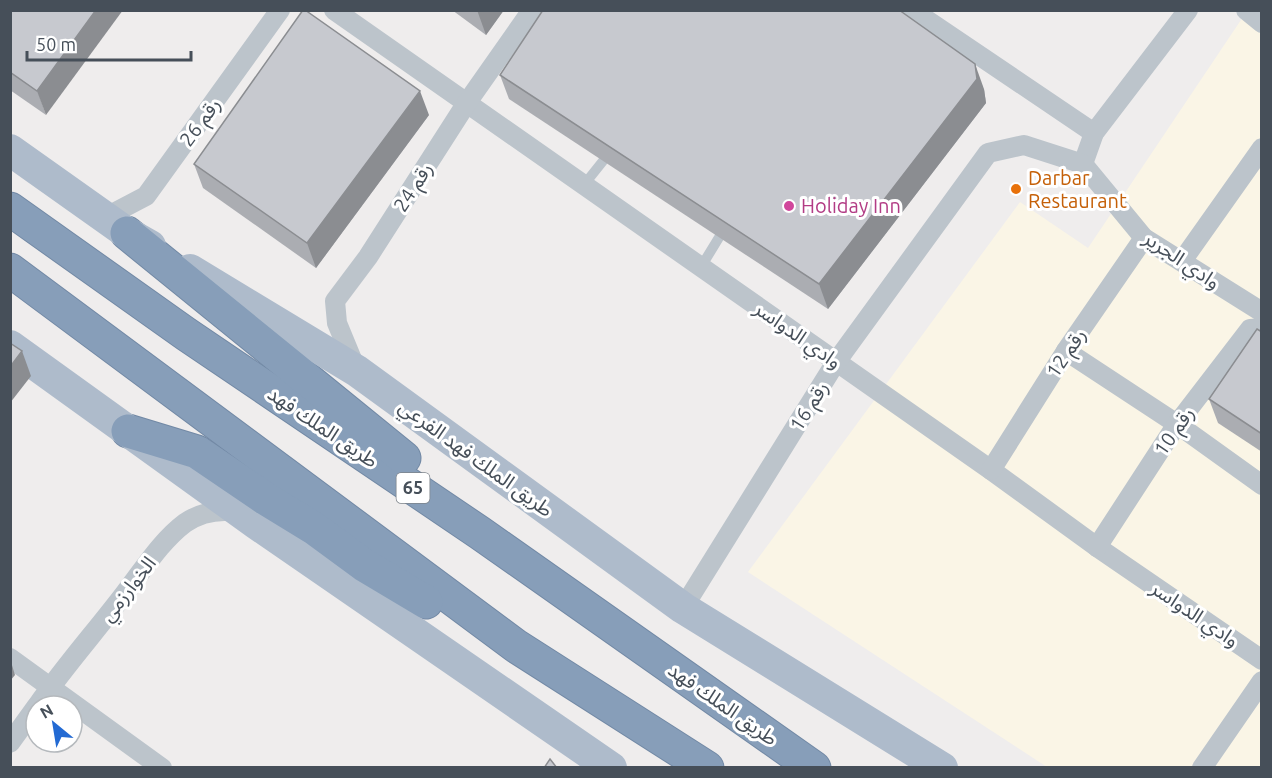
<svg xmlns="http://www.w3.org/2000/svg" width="1272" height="778" viewBox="0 0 1272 778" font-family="Ubuntu,'Noto Sans Arabic',sans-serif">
<rect width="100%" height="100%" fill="#efeded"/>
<path fill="#faf5e6" d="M1247 11H1261V767H1047L748 572 1020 202 1088 248Z"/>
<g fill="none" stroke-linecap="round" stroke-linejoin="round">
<defs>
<g id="highway">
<path d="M10 209 186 334 480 533 814 768"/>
<path d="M127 233 404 458"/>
<path d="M10 270 516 646 707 768"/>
<path d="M128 431 197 452 266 499 315 529 364 565 426 602"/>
</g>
</defs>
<use href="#highway" stroke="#7289a5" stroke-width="35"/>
<g stroke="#bcc4cb" stroke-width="10">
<path d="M583 186 611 151"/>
<path d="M701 267 726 226"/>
</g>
<g stroke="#bcc4cb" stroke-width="20">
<path d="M334 10 991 470 1097 547 1262 660"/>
<path d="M912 10 1094 133"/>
<path d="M1246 10 1262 23"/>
<path d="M1083 164 1094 133 1188 10"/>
<path d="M106 217 146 196 280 10"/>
<path d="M1182 261 1262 148"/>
<path d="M1066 351 1177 424 1262 485"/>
<path d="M356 369 337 323 335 301 368 257 466 104 532 10"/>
<path d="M991 470 1066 351 1144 238"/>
<path d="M1097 547 1177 424 1250 329 1262 328"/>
<path d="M683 608 836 362 988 153 1024 145 1083 164 1144 238 1262 312"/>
<path d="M10 658 162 768"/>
<path d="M37 706C64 667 96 631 125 593 143 570 161 541 185 523 201 512 219 509 238 512"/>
<path d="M10 743 36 707"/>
<path d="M1202 768 1262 681"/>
</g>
<g stroke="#aebbcb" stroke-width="32">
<path d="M10 150 127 233 150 246"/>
<path d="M190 270 357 371 683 608 942 768"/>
<path d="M10 346 257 524 611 768"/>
</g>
<use href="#highway" stroke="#879eb9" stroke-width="33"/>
</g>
<g fill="#abadb2">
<path d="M10 10 46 115 10 90Z"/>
<path d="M452 10H504L486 35Z"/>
<path d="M500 75 984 89 986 103 828 309 509 99Z"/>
<path d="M429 115 316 268 203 188 194 164Z"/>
<path d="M1262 332V452L1218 423 1209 399Z"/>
</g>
<g fill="#8b8d91">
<path d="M96 10H123L46 115 37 91Z"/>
<path d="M477 10H504L486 35Z"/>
<path d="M975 64 984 89 986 103 828 309 819 284Z"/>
<path d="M420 91 429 115 316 268 307 243Z"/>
<path d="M22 351 31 376 10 403V367Z"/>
<path d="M11 662 15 675 10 681Z"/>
</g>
<g fill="#c7c9cf" stroke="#8b8d91" stroke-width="1.5">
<path d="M10 10H96L37 91 10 72Z"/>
<path d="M303 10H305L420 91 307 243 194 164Z"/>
<path d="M543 10H899L975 64 977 79 819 284 500 75Z"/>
<path d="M1257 329 1262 332V434L1209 399Z"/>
<path d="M10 343 22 351 10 367Z"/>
<path d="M550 759 557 768H544Z"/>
</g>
<circle fill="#e8710a" stroke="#fff" stroke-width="2" cx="1016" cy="189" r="6"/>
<circle fill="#d1479c" stroke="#fff" stroke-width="2" cx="789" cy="206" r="6"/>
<g text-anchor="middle" stroke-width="6" stroke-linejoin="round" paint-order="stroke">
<rect fill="#fff" stroke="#7e848b" stroke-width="1.5" x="396.5" y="473" width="33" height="30" rx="4.5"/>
<g font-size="18" font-weight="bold" fill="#464f59">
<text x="413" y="494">65</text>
</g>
<g font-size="20" fill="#464f59" stroke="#fff">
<text transform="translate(200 122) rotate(-54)" y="7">رقم 26</text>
<text transform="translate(413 187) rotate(-57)" y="7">رقم 24</text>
<text transform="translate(1182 260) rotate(34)" y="7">وادي الجرير</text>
<text transform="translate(798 335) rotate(35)" y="7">وادي الدواسر</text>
<text transform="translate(1066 353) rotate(-56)" y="7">رقم 12</text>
<text transform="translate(809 406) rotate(-58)" y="7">رقم 16</text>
<text transform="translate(323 427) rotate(34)" y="7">طريق الملك فهد</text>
<text transform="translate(1174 431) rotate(-55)" y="7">رقم 10</text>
<text transform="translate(476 458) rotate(36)" y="7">طريق الملك فهد الفرعي</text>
<text transform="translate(128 589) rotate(-52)" y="7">الخوارزمي</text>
<text transform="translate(1195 614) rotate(34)" y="7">وادي الدواسر</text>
<text transform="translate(723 704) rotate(35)" y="7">طريق الملك فهد</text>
</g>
<g font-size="20" fill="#c56008" stroke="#fff" text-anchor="start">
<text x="1028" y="185">Darbar<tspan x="1028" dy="23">Restaurant</tspan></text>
</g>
<g font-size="20" fill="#b23c85" stroke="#fff" text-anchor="start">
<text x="801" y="213">Holiday Inn</text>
</g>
</g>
<rect width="1272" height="778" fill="none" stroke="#464f59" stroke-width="24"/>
<g transform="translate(54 724) rotate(330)"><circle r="28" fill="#ffffff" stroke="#b5b9bd" stroke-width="1.5"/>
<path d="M0-4.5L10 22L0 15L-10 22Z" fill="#236ad3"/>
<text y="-9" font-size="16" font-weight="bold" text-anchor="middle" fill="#464f59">N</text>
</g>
<path d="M27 51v9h164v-9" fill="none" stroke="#464f59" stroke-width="3"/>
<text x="36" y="51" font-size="18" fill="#464f59" stroke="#ffffff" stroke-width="4.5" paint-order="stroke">50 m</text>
</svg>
